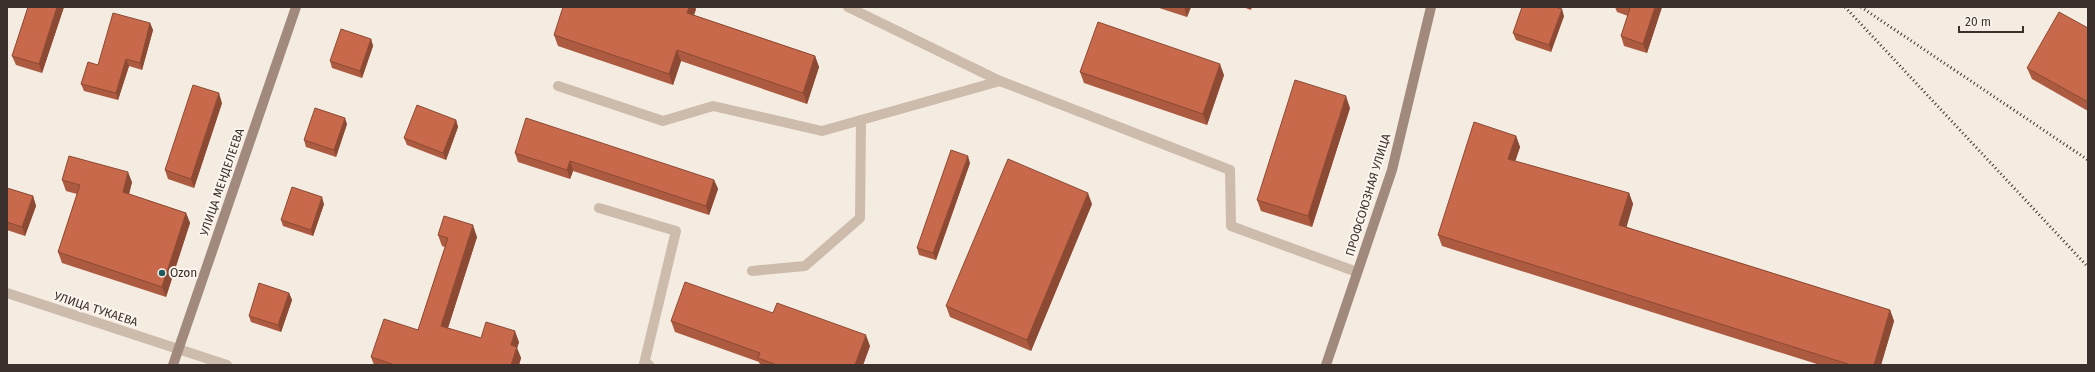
<svg xmlns="http://www.w3.org/2000/svg" width="2095" height="372" viewBox="0 0 2095 372" font-family="'Fira Sans',sans-serif">
<rect width="100%" height="100%" fill="#f4ebe1"/>
<g fill="none" stroke-linecap="round" stroke-linejoin="round">
<g stroke="#cdbbac" stroke-width="10">
<path d="M848 7 1000 81 1230 170 1231 226 1357 272"/>
<path d="M558 86 663 121 713 106 822 131 1000 81"/>
<path d="M599 208 676 231 644 364 649 365"/>
<path d="M752 271 805 266 860 218 861 120"/>
</g>
<path stroke="#cdbbac" stroke-width="10" d="M7 293 227 365"/>
<g stroke="#a18a7d" stroke-width="10">
<path d="M173 365 296 7"/>
<path d="M1326 365 1392 170 1431 7"/>
</g>
<g stroke="#3b302b" stroke-width="3" stroke-dasharray="1 3" stroke-linecap="butt">
<path d="M1845 7 2088 267"/>
<path d="M1861 7 2088 160"/>
</g>
</g>
<g fill="#ac5a40">
<path d="M28 7H64L42 73 16 65 12 56Z"/>
<path d="M1156 7H1191L1187 17Z"/>
<path d="M1243 7H1252L1251 10Z"/>
<path d="M1615 7H1662L1647 53 1624 46 1621 36 1628 16 1617 12Z"/>
<path d="M696 9 694 15 815 56 819 67 807 104 681 61 673 85 558 46 554 35Z"/>
<path d="M1564 16 1551 52 1516 40 1513 33Z"/>
<path d="M150 23 153 30 142 70 129 66 118 100 84 91 81 84Z"/>
<path d="M2088 28V111L2032 79 2027 68Z"/>
<path d="M371 39 373 46 362 78 332 68 330 61Z"/>
<path d="M1080 72 1224 75 1207 125 1084 83Z"/>
<path d="M222 103 194 188 168 179 165 170Z"/>
<path d="M1350 108 1312 227 1261 211 1257 200Z"/>
<path d="M456 120 458 127 446 160 407 145 404 138Z"/>
<path d="M347 124 336 157 306 147 304 140Z"/>
<path d="M1516 136 1520 147 1515 161 1629 193 1633 204 1626 227 1890 310 1894 321 1881 365H1820L1442 246 1438 235Z"/>
<path d="M515 153 714 180 718 189 709 215 573 171 570 179 518 162Z"/>
<path d="M970 163 936 260 919 255 917 248Z"/>
<path d="M62 180 132 182 129 194 186 213 190 223 166 297 62 263 58 252 77 194 66 191Z"/>
<path d="M7 188 33 196 36 206 25 236 7 230Z"/>
<path d="M324 204 313 236 283 226 281 220Z"/>
<path d="M1092 204 1031 351 950 317 946 306Z"/>
<path d="M438 235 477 237 448 328 481 338 519 342 517 348 521 358 519 365H374L371 357 418 330 445 247 442 246Z"/>
<path d="M289 293 292 300 281 332 251 322 249 316Z"/>
<path d="M773 313 870 346 863 365H760L759 362 675 332 671 321Z"/>
</g>
<g fill="#8c4a34">
<path d="M57 7H64L42 73 39 64Z"/>
<path d="M689 7H695L696 9 691 24 687 13Z"/>
<path d="M1184 7H1191L1187 17Z"/>
<path d="M1655 7H1662L1647 53 1643 44Z"/>
<path d="M1562 9 1564 16 1551 52 1549 45Z"/>
<path d="M150 23 153 30 142 70 140 63Z"/>
<path d="M371 39 373 46 362 78 360 71Z"/>
<path d="M677 50 681 61 673 85 669 74Z"/>
<path d="M815 56 819 67 807 104 803 93Z"/>
<path d="M126 59 129 66 118 100 116 93Z"/>
<path d="M1220 64 1224 75 1207 125 1203 114Z"/>
<path d="M219 93 222 103 194 188 191 179Z"/>
<path d="M1346 96 1350 108 1312 227 1308 216Z"/>
<path d="M345 118 347 124 336 157 334 150Z"/>
<path d="M456 120 458 127 446 160 443 153Z"/>
<path d="M1516 136 1520 147 1512 171 1508 159Z"/>
<path d="M968 156 970 163 936 260 933 253Z"/>
<path d="M570 161 573 171 570 179 567 170Z"/>
<path d="M128 172 132 182 127 202 123 192Z"/>
<path d="M714 180 718 189 709 215 706 206Z"/>
<path d="M1088 193 1092 204 1031 351 1027 340Z"/>
<path d="M1629 193 1633 204 1624 236 1619 225Z"/>
<path d="M33 196 36 206 25 236 22 227Z"/>
<path d="M322 197 324 204 313 236 311 230Z"/>
<path d="M186 213 190 223 166 297 162 287Z"/>
<path d="M473 225 477 237 445 337 441 326Z"/>
<path d="M289 293 292 300 281 332 278 325Z"/>
<path d="M1890 310 1894 321 1881 365H1874Z"/>
<path d="M515 331 519 342 517 348 521 358 519 365H511V345Z"/>
<path d="M866 335 870 346 863 365H855Z"/>
</g>
<g fill="#c8694b" stroke="#8c4a34">
<path d="M28 7H57L39 64 12 56Z"/>
<path d="M563 7H689L687 13 815 56 803 93 677 50 669 74 554 35Z"/>
<path d="M1522 7H1555L1562 9 1549 45 1513 33Z"/>
<path d="M1626 7H1655L1643 44 1621 36 1630 8Z"/>
<path d="M2059 12 2088 28V102L2027 68Z"/>
<path d="M113 13 150 23 140 63 126 59 116 93 81 84 88 62 98 65Z"/>
<path d="M1098 22 1220 64 1203 114 1080 72Z"/>
<path d="M341 29 371 39 360 71 330 61Z"/>
<path d="M1295 80 1346 96 1308 216 1257 200Z"/>
<path d="M193 85 219 93 191 179 165 170Z"/>
<path d="M417 105 456 120 443 153 404 138Z"/>
<path d="M315 108 345 118 334 150 304 140Z"/>
<path d="M526 118 714 180 706 206 570 161 567 170 515 153Z"/>
<path d="M1474 122 1516 136 1508 159 1629 193 1619 225 1890 310 1874 365H1851L1438 235Z"/>
<path d="M951 150 968 156 933 253 917 248Z"/>
<path d="M69 156 128 172 123 192 186 213 162 287 58 252 80 185 62 180Z"/>
<path d="M1008 159 1088 193 1027 340 946 306Z"/>
<path d="M292 187 322 197 311 230 281 220Z"/>
<path d="M7 188 33 196 22 227 7 222Z"/>
<path d="M444 216 473 225 441 326 481 338 486 322 515 331 511 345 517 347 511 365H395L371 357 384 319 418 330 448 238 438 235Z"/>
<path d="M685 282 773 313 777 303 866 335 855 365H777L758 358 760 353 671 321Z"/>
<path d="M259 283 289 293 278 325 249 316Z"/>
</g>
<circle fill="#1f5a5e" stroke="#fbf5ee" stroke-width="1.5" cx="162" cy="273" r="4"/>
<g text-anchor="middle" stroke-width="4" stroke-linejoin="round" paint-order="stroke">
<g font-size="12" fill="#3b302b" stroke="#fbf5ee">
<text transform="translate(222 182) rotate(-71)" y="4">УЛИЦА МЕНДЕЛЕЕВА</text>
<text transform="translate(1368 195) rotate(-73)" y="4">ПРОФСОЮЗНАЯ УЛИЦА</text>
<text transform="translate(96 309) rotate(18)" y="4">УЛИЦА ТУКАЕВА</text>
</g>
<g font-size="12" fill="#3b302b" stroke="#fbf5ee" text-anchor="start">
<text x="170" y="277">Ozon</text>
</g>
</g>
<rect width="2095" height="372" fill="none" stroke="#3b302b" stroke-width="16"/>
<path d="M1959 26v6h64v-6" fill="none" stroke="#3b302b" stroke-width="2"/>
<text x="1965" y="26" font-size="12" fill="#3b302b" stroke="#fbf5ee" stroke-width="3" paint-order="stroke">20 m</text>
</svg>
